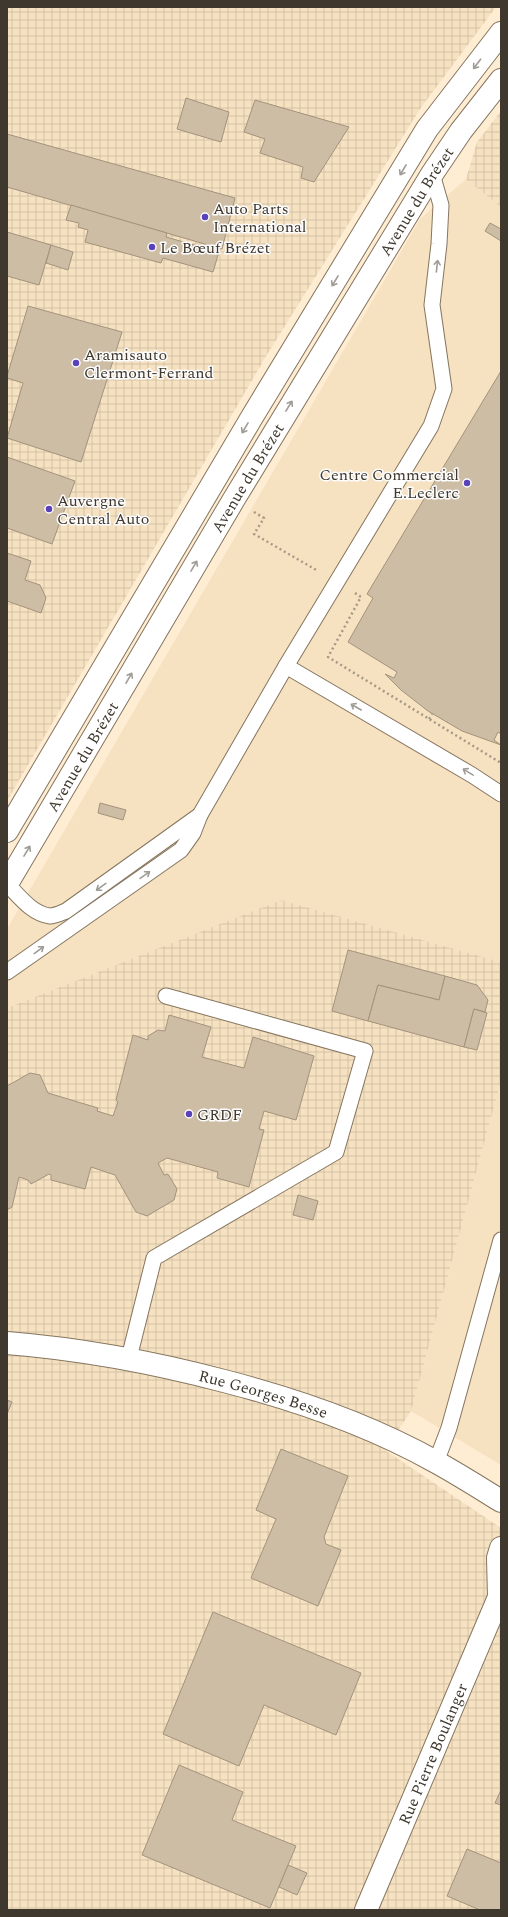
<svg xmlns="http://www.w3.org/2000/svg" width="508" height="1917" viewBox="0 0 508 1917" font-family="Spectral,serif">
<defs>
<pattern id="industrial-grid" width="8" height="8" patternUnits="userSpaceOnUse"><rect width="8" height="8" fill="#f6e1c1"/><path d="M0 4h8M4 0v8" fill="none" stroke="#d4c2a6"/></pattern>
</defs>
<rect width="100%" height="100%" fill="#ffedd3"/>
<g fill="#f6e1c1">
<path d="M466 179 501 207V962L281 900 7 1008V929L420 219Z"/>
<path d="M501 1081V1465L411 1411Z"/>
</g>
<g fill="url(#industrial-grid)">
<path d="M7 7H496L420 109 265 358 7 801Z"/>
<path d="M501 111V207L466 179 477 142Z"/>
<path d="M281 900 501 962V1081L411 1411 385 1450 501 1528V1910H7V1008Z"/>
</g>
<g fill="#cebda5" stroke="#a4937c">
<path d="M186 98 229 112 221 142 177 129Z"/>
<path d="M255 100 349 127 314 182 301 178 303 167 260 153 265 139 244 132Z"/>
<path d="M7 134 235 198 222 249 7 187Z"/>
<path d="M71 205 167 233 166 237 219 252 213 272 163 258 161 263 85 242 88 230 78 227 79 223 66 220Z"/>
<path d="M490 223 501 229V241L485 231Z"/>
<path d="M7 232 51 245 39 285 7 276Z"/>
<path d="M51 245 73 252 68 270 46 263Z"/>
<path d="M28 306 122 332 81 462 7 438 23 383 7 378V376Z"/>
<path d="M501 371V734L498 732 494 740 501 745 462 731 428 711 401 690 385 674 394 678 397 672 348 642 373 598 367 594Z"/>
<path d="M7 457 75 481 52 544 7 528Z"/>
<path d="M7 553 31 561 25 580 40 585 46 598 41 613 7 601Z"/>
<path d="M100 803 126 810 123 820 98 813Z"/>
<path d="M348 950 445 976 439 1000 378 985 368 1021 332 1011Z"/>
<path d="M445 976 477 985 488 1000 485 1012 474 1009 464 1047 368 1021 378 985 439 1000Z"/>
<path d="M474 1009 487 1013 477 1050 464 1047Z"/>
<path d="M169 1015 211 1027 202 1057 244 1068 253 1037 314 1056 296 1120 264 1111 259 1129 264 1130 249 1187 217 1178 218 1172 167 1158 158 1163 164 1175 168 1174 177 1189 174 1200 147 1216 136 1212 115 1175 91 1167 85 1189 51 1180V1175L49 1174 31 1184 28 1180 19 1177 12 1207 7 1210V1086L30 1073 40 1075 48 1093 98 1108 97 1111 113 1116 118 1102 116 1100 133 1035 148 1040V1036L158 1030 165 1031Z"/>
<path d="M298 1195 318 1201 313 1220 293 1215Z"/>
<path d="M7 1400 12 1402 7 1414Z"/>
<path d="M281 1449 348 1476 324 1537 326 1544 341 1550 318 1606 251 1578 276 1519 256 1510Z"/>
<path d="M213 1612 361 1673 336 1735 264 1705 239 1766 163 1734Z"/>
<path d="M179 1765 243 1792 232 1820 296 1846 270 1908 142 1855Z"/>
<path d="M501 1790V1805L495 1803Z"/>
<path d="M467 1849 501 1863V1910H480L447 1896Z"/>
<path d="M288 1865 307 1873 297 1895 279 1887Z"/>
</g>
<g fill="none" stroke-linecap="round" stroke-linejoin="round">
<defs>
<g id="lane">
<path d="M286 666 472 775 501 794"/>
<path d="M7 884C19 896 32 914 50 916 55 916 61 913 66 911L200 815"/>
<path d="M7 972 181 850 193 833 200 815 286 666 431 426 444 389 432 305 439 244 441 205 432 174"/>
<path d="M129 1358 154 1258 336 1152 365 1051 166 996"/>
<path d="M436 1462 449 1428 501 1240"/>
</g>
<g id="street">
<path id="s1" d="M7 1343C82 1349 152 1362 224 1381 298 1400 370 1425 436 1462 458 1474 480 1488 501 1501"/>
<path id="s2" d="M366 1910 499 1597 498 1558 501 1548"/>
</g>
<g id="secondary">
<path d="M7 831 252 417 427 129 501 33"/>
<path id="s3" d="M7 884 234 499 432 174 461 131 501 80"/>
</g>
</defs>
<use href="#lane" stroke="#86765f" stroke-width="17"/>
<use href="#street" stroke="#86765f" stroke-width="24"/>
<use href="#secondary" stroke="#86765f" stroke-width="24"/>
<g stroke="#a69986" stroke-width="2.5" stroke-dasharray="2 3" stroke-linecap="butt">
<path d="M254 512 264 518 254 534 318 571"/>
<path d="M355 593 361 597 328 657 501 763"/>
<path d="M429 719 432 714"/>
</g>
<use href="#lane" stroke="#fff" stroke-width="15"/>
<use href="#street" stroke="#fff" stroke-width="22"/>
<use href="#secondary" stroke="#fff" stroke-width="22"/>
</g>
<defs><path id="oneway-shaft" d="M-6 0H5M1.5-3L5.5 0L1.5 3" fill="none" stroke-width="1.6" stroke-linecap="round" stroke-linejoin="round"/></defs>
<g stroke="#9f9c96">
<use href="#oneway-shaft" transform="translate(477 64) rotate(127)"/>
<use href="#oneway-shaft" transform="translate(403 170) rotate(121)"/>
<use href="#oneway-shaft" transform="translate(437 266) rotate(-84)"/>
<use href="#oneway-shaft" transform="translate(335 281) rotate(121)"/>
<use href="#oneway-shaft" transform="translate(289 406) rotate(-58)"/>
<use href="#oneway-shaft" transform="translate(245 428) rotate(121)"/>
<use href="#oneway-shaft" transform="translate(194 566) rotate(-60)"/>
<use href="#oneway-shaft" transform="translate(129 678) rotate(-60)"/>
<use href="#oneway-shaft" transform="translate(356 707) rotate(-150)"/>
<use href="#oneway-shaft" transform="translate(468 772) rotate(-149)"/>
<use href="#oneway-shaft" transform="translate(27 851) rotate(-59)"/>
<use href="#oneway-shaft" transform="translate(145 875) rotate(-35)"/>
<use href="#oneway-shaft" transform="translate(101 887) rotate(144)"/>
<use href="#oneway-shaft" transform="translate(39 950) rotate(-36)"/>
</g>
<g fill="#5941ba" stroke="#fdfdfd" stroke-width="1.5">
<circle cx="205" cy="217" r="4"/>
<circle cx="152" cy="247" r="4"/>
<circle cx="76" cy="363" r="4"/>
<circle cx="467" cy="483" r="4"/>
<circle cx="49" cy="509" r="4"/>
<circle cx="189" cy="1114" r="4"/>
</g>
<g text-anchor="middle" stroke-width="3" stroke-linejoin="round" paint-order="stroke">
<g font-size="16" fill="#3f382e" stroke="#fdfdfd">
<text dy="6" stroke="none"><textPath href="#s3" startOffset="796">Avenue du Brézet</textPath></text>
<text dy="6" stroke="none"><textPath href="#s3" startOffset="472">Avenue du Brézet</textPath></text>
<text dy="6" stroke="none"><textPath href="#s3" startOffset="148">Avenue du Brézet</textPath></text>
<text dy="6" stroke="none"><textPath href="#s1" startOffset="262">Rue Georges Besse</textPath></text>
<text dy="6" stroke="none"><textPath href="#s2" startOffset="170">Rue Pierre Boulanger</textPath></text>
</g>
<g font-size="16" fill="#3f382e" stroke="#fdfdfd" text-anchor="start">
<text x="213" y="214">Auto Parts<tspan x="213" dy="18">International</tspan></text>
<text x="160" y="253">Le Bœuf Brézet</text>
<text x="84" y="360">Aramisauto<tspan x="84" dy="18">Clermont-Ferrand</tspan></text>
<text x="459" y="480" text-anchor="end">Centre Commercial<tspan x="459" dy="18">E.Leclerc</tspan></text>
<text x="57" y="506">Auvergne<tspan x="57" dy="18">Central Auto</tspan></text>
<text x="197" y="1120">GRDF</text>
</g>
</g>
<rect width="508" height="1917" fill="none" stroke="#3f382e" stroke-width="16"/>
</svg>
